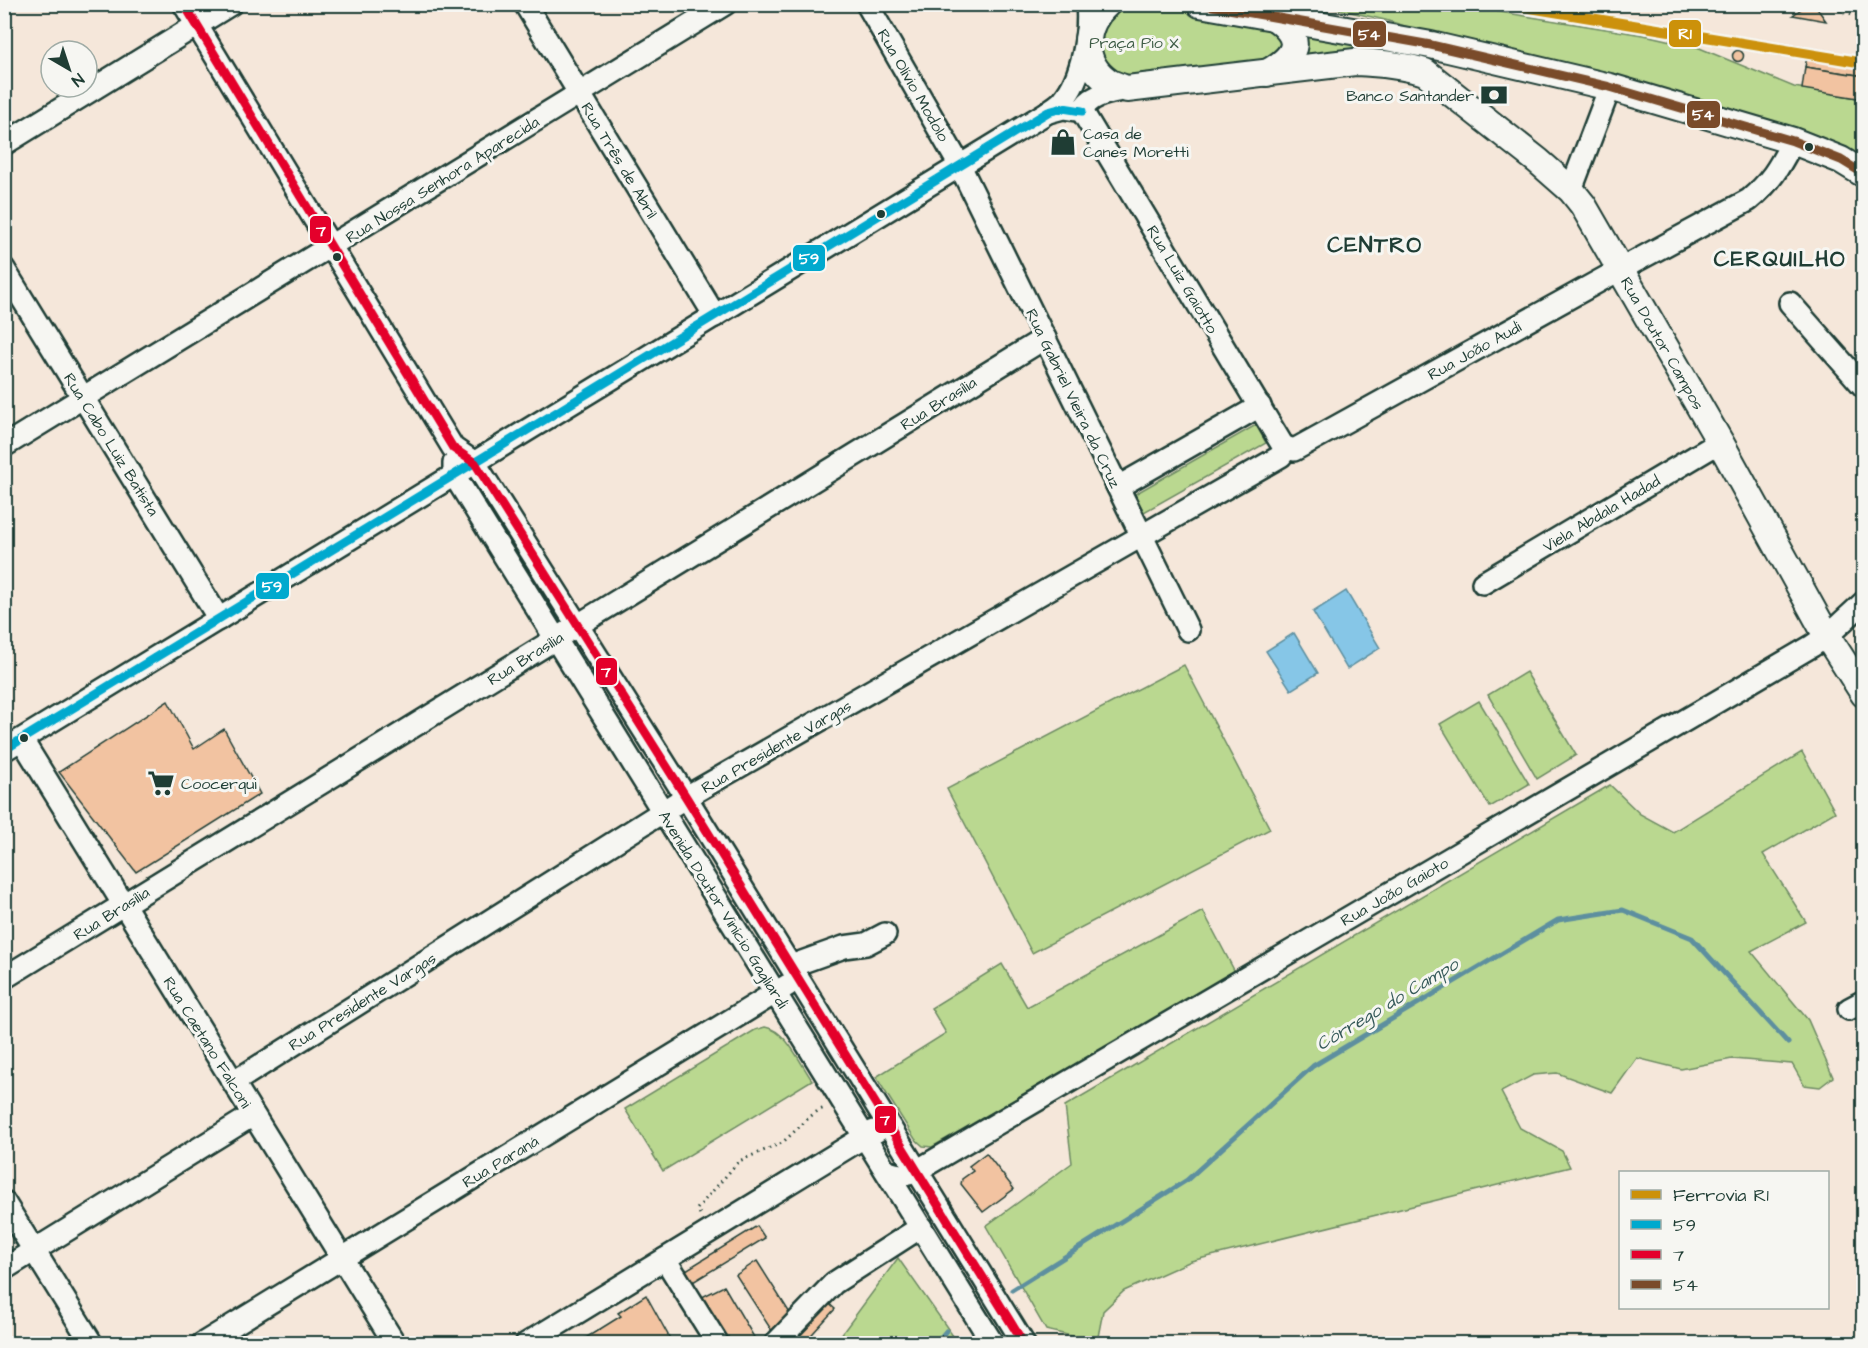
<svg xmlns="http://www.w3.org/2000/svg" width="1868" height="1348" viewBox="0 0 1868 1348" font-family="'Architects Daughter',sans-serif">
<rect width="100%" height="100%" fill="#f5e7da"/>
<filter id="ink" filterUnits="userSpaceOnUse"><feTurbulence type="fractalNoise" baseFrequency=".0167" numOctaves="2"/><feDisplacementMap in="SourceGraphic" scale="12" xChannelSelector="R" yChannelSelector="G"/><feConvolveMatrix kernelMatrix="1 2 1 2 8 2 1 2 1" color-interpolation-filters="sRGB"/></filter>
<g filter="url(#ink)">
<g fill="#bad890" stroke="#6c8a62" stroke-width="1.5">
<path d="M1158 4 1433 55 1429 72 1128 80 1108 70 1095 38 1114 7 1121 5Z"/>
<path d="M1320 5H1457L1649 36 1697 47 1794 87 1863 99V164L1385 20Z"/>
<path d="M1256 425 1266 443 1144 512 1135 494Z"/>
<path d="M1184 665 1270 829 1032 953 947 789Z"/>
<path d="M1526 672 1576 755 1537 779 1488 695Z"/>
<path d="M1479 701 1529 784 1490 807 1440 724Z"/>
<path d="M1802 752 1835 812 1763 854 1806 922 1751 951 1808 1020 1833 1077 1820 1087 1804 1085 1792 1064 1732 1059 1681 1069 1637 1058 1612 1093 1557 1073 1533 1075 1501 1092 1520 1128 1562 1151 1570 1167 1191 1261 1124 1291 1103 1311 1097 1342 1046 1330 986 1226 1072 1163 1065 1106 1610 785 1640 814 1673 832Z"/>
<path d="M1203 911 1235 972 932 1147 923 1146 915 1139 876 1077 946 1033 931 1008 1002 964 1027 1007Z"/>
<path d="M765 1027C786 1030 800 1063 812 1080L663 1171 625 1109 755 1030Z"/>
<path d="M898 1258 958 1343H835Z"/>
</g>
<g fill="#86c6e7" stroke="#5d8f9f" stroke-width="1.5">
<path d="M1346 591 1380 648 1347 669 1313 612Z"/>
<path d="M1294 633 1318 673 1291 690 1266 651Z"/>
</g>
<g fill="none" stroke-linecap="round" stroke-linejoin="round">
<g stroke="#5d8f9f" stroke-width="5">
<path d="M1012 1290 1187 1180 1313 1066 1558 920 1623 910 1692 938 1788 1043"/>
<path d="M935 1344 946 1331"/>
</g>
</g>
<g fill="#f2c3a1" stroke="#1f3d34" stroke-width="1.5">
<path d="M1808 4H1814L1826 21 1793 15Z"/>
<circle cx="1738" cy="56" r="5.5"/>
<path d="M1807 57 1864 67V76L1805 67Z"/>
<path d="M1805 67 1864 76V99L1802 89Z"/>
<path d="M168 701 194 749 224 729 260 794 136 872 59 772Z"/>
<path d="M986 1153 1014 1189 983 1212 961 1184 962 1179 973 1171 969 1166Z"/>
<path d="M757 1226 765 1238 693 1282 686 1270Z"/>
<path d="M757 1261 793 1318 772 1331 736 1275Z"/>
<path d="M724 1286 758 1344H729L702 1297Z"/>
<path d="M646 1295 673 1344H576L621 1316 618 1313Z"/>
<path d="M825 1300 835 1309 803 1344H783Z"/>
</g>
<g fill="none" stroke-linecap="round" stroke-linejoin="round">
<defs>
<g id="minor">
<path d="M184 4 453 448 475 463 686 797 1024 1344"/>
<path d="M525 4 715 316"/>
<path d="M867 4 960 166 1188 630"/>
<path d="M1082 111 1283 446"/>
<path d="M1082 111C1090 94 1110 93 1127 89"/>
<path d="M1048 112C1053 108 1059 105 1063 100 1082 78 1090 33 1087 4"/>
<path d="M4 144 231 4"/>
<path d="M1571 190 1610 87"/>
<path d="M4 269 219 619"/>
<path d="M1790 303 1864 387"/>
<path d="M4 446 725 4"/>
<path d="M1283 446 1294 450 1621 269 1749 200C1772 181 1779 167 1793 141"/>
<path d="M454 463V475L993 1344"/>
<path d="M1118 487 1260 406"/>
<path d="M1483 583 1720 442"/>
<path d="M22 740 395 1344"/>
<path d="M4 750 1048 112 1063 108 1082 111"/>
<path d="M791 966 844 947 866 944 885 934"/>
<path d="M4 978 1045 338"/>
<path d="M1849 1009 1864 1001"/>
<path d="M234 1082 686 797 1281 456 1284 452 1283 446"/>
<path d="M886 1171C899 1176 906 1177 918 1170L1812 646 1827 636 1864 602"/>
<path d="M4 1202 92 1344"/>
<path d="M665 1259 718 1344"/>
<path d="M4 1269 253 1115"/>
<path d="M202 1344 788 985"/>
<path d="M526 1344 874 1131H877"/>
<path d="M775 1344 834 1283 921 1227"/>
</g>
<g id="major">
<path d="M1107 4C1083 26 1079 62 1109 82 1114 85 1121 87 1127 89L1355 62C1380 63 1402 65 1425 72L1538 161 1571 190 1583 205 1720 442 1827 636 1864 694"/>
<path d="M1200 4 1431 45 1610 87 1793 141 1841 160 1864 174"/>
<path d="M1267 73C1300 54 1304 37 1271 15"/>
</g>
</defs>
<use href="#minor" stroke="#1f3d34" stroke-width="26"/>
<use href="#major" stroke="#1f3d34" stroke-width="30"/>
<g stroke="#1f3d34" stroke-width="3" stroke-dasharray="1.5 4.5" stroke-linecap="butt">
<path d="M1841 4 1840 12 1864 16"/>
<path d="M1850 4 1864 7"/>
<path d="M700 1214 697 1209 739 1161 782 1143 811 1116 819 1110 825 1108"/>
</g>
<use href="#minor" stroke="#f6f6f2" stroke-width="21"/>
<use href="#major" stroke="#f6f6f2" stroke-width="26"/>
<defs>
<path id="bus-1" d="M4 750 1048 112 1063 108 1082 111"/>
<path id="bus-2" d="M184 4 453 448 475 463 686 797 1024 1344"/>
<path id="bus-3" d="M1200 4 1431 45 1610 87 1793 141 1841 160 1864 174"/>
</defs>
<use href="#bus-1" stroke="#f6f6f2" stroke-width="14"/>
<use href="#bus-2" stroke="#f6f6f2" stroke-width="14"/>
<use href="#bus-3" stroke="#f6f6f2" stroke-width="14"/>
<use href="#bus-1" stroke="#00a9ce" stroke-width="9"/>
<use href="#bus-2" stroke="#e4002b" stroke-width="9"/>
<use href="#bus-3" stroke="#7a4b2a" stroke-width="9"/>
<defs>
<path id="rail-1" d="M1506 4 1864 63"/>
</defs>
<use href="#rail-1" stroke="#f6f6f2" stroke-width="15"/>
<use href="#rail-1" stroke="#cc910a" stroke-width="10"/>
</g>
</g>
<defs>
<symbol id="bank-bare" viewBox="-9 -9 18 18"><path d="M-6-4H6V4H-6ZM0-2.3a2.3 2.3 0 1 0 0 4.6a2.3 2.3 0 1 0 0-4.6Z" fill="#1f3d34" stroke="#f6f6f2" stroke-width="2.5" paint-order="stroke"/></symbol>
<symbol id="shop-bare" viewBox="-9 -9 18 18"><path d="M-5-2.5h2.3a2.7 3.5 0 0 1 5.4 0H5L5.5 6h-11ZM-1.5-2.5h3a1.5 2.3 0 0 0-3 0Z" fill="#1f3d34" stroke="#f6f6f2" stroke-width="2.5" paint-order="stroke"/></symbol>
<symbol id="supermarket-bare" viewBox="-9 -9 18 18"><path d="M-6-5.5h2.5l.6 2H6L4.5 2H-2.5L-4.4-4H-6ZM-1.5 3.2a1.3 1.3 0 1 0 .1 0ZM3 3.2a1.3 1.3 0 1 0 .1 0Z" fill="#1f3d34" stroke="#f6f6f2" stroke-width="2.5" paint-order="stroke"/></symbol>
</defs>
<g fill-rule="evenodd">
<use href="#bank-bare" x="1475" y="76" width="38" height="38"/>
<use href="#shop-bare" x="1044" y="123" width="38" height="38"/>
<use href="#supermarket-bare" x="142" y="764" width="38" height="38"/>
</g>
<g fill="#1f3d34" stroke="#f6f6f2" stroke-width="2">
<circle cx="1809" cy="147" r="5"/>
<circle cx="881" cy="214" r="5"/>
<circle cx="337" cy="257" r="5"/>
<circle cx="24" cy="738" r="5"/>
</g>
<g text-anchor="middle" stroke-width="6" stroke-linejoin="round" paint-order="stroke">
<g font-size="16" fill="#3e5c46" stroke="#f6f6f2">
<text x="1134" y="48">Praça Pio X</text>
</g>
<g font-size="16" fill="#1f3d34" stroke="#f6f6f2">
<text transform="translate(914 85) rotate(60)" y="6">Rua Olívio Modolo</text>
<text transform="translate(620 160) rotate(59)" y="6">Rua Três de Abril</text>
<text transform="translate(442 179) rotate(-32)" y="6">Rua Nossa Senhora Aparecida</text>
<text transform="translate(1183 279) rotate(59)" y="6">Rua Luiz Gaiotto</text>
<text transform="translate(1663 343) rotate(60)" y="6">Rua Doutor Campos</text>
<text transform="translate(1474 350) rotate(-29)" y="6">Rua João Audi</text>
<text transform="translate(1074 398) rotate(64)" y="6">Rua Gabriel Vieira da Cruz</text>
<text transform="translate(938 403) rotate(-32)" y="6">Rua Brasília</text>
<text transform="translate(112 444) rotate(58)" y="6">Rua Cabo Luiz Batista</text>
<text transform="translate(1601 513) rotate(-31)" y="6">Viela Abdala Hadad</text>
<text transform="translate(525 658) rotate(-32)" y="6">Rua Brasília</text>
<text transform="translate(776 746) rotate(-30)" y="6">Rua Presidente Vargas</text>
<text transform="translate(1394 891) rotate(-30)" y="6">Rua João Gaioto</text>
<text transform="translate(724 909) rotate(58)" y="6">Avenida Doutor Vinício Gagliardi</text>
<text transform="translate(111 913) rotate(-32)" y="6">Rua Brasília</text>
<text transform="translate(362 1001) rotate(-32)" y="6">Rua Presidente Vargas</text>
<text transform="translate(208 1042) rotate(58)" y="6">Rua Caetano Falconi</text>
<text transform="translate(500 1161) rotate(-31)" y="6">Rua Paraná</text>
</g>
<g font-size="16" fill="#1f3d34" stroke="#f6f6f2" text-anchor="start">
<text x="1474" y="101" text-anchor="end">Banco Santander</text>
<text x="1083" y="139">Casa de<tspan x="1083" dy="18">Canes Moretti</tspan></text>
<text x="181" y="789">Coocerqui</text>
</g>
<g font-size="18" font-style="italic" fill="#345858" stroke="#f6f6f2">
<text transform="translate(1387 1004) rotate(-31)" y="6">Córrego do Campo</text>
</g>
<g font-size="22" font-weight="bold" letter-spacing="1.5" fill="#1f3d34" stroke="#f6f6f2">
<text x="1375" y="252">CENTRO</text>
<text x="1780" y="266">CERQUILHO</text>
</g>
</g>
<g stroke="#f6f6f2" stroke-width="2">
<rect x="1668" y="19" width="34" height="29" rx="6" fill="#cc910a"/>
<rect x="1352" y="20" width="35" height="28" rx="6" fill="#7a4b2a"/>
<rect x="1686" y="100" width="35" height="29" rx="6" fill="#7a4b2a"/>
<rect x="309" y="215" width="23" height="29" rx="6" fill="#e4002b"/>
<rect x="792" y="244" width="34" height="28" rx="6" fill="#00a9ce"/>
<rect x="255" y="572" width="35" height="28" rx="6" fill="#00a9ce"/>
<rect x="595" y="657" width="23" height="29" rx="6" fill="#e4002b"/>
<rect x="874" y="1105" width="23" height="29" rx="6" fill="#e4002b"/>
</g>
<g font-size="16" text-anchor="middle" font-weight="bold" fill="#fff">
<text x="1685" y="39">R1</text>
<text x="1369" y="40">54</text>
<text x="1703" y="120">54</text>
<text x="321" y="236">7</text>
<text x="809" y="264">59</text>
<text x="272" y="592">59</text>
<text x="606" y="677">7</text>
<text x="885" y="1125">7</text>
</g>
<rect width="1868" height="1348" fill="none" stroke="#f6f6f2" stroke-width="24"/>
<rect x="12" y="12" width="1844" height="1324" fill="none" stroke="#1f3d34" stroke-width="2" filter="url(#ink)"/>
<rect x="1619" y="1171" width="210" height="138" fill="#f6f6f2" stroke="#a0aca6" stroke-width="1.5"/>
<rect x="1631" y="1190" width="30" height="9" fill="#cc910a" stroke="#a0aca6" stroke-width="1.5"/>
<text x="1673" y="1201" font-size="18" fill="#1f3d34">Ferrovia R1</text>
<rect x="1631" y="1220" width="30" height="9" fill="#00a9ce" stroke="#a0aca6" stroke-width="1.5"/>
<text x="1673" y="1231" font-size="18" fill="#1f3d34">59</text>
<rect x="1631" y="1250" width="30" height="9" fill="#e4002b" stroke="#a0aca6" stroke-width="1.5"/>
<text x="1673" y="1261" font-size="18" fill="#1f3d34">7</text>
<rect x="1631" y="1280" width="30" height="9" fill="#7a4b2a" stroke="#a0aca6" stroke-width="1.5"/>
<text x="1673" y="1291" font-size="18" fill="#1f3d34">54</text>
<g transform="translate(69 69) rotate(141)"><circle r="28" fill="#f6f6f2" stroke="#a0aca6" stroke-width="1.5"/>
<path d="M0-4.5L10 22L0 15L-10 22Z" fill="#1f3d34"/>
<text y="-9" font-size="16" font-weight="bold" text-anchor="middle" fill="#1f3d34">N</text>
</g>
</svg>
